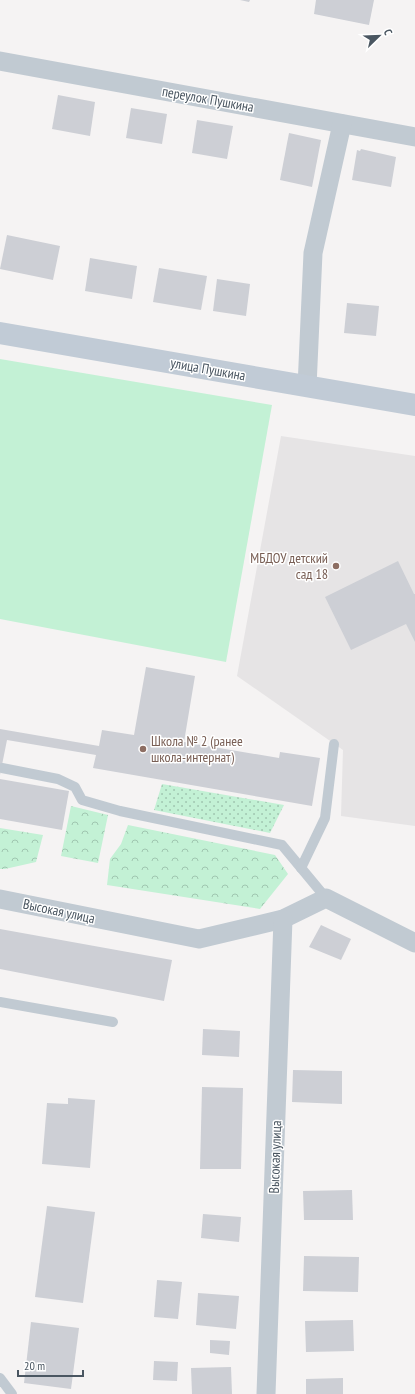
<svg xmlns="http://www.w3.org/2000/svg" width="415" height="1394" viewBox="0 0 415 1394" font-family="'PT Sans Narrow',sans-serif">
<defs>
<pattern id="grass-dots" width="8" height="8" patternUnits="userSpaceOnUse"><rect width="8" height="8" fill="#c3f1d5"/><path d="M2 2h.1M6 6h.1" fill="none" stroke="#a0c6b0" stroke-width="1.8" stroke-linecap="round"/></pattern>
<pattern id="forest-crowns" width="20" height="18" patternUnits="userSpaceOnUse"><rect width="20" height="18" fill="#c3f1d5"/><path d="M2 6a3 3 0 1 1 6 0M12 15a3 3 0 1 1 6 0" fill="none" stroke="#a0c6b0"/></pattern>
</defs>
<rect width="100%" height="100%" fill="#f5f3f3"/>
<path fill="#e6e4e5" d="M281 436 415 456V826L341 816 343 750 237 676Z"/>
<path fill="url(#grass-dots)" d="M162 784 284 805 270 833 154 810Z"/>
<g fill="url(#forest-crowns)">
<path d="M71 806 108 815 98 863 61 856Z"/>
<path d="M128 825 275 855 288 874 260 909 107 885 110 859 121 844Z"/>
<path d="M0 828 43 835 36 862 5 869H0Z"/>
</g>
<path fill="#c3f1d5" d="M0 359 272 405 226 662 0 619Z"/>
<g fill="#cdcfd5">
<path d="M240 0H250L249 2Z"/>
<path d="M316 0H374L369 25 314 14Z"/>
<path d="M58 95 95 102 90 136 52 129Z"/>
<path d="M131 108 167 114 162 144 126 138Z"/>
<path d="M197 120 233 126 227 159 192 153Z"/>
<path d="M289 133 321 140 312 187 280 180Z"/>
<path d="M361 149 396 157 391 187 352 180 357 150 360 151Z"/>
<path d="M7 235 60 246 53 280 0 269Z"/>
<path d="M90 258 137 266 132 299 85 291Z"/>
<path d="M159 268 207 276 201 310 153 302Z"/>
<path d="M217 279 250 284 246 316 213 311Z"/>
<path d="M347 303 379 306 376 336 344 333Z"/>
<path d="M398 561 414 594H415V642L406 624 351 650 325 597Z"/>
<path d="M146 667 195 676 184 742 279 758 280 752 320 758 312 806 93 768 96 755 7 740 0 775V729L99 746 102 730 134 735Z"/>
<path d="M0 779 69 791 62 830 0 819Z"/>
<path d="M321 925 351 939 341 960 309 947Z"/>
<path d="M0 929 172 960 164 1001 0 969Z"/>
<path d="M203 1029 240 1031 239 1057 202 1055Z"/>
<path d="M293 1070 342 1071V1104L292 1102Z"/>
<path d="M202 1087 243 1088 241 1169H200Z"/>
<path d="M68 1098 95 1100 90 1168 42 1164 47 1103 68 1104Z"/>
<path d="M352 1190 353 1220H304L303 1191Z"/>
<path d="M47 1206 95 1212 83 1303 35 1297Z"/>
<path d="M203 1214 241 1217 239 1242 201 1238Z"/>
<path d="M304 1256 359 1257 358 1292 303 1291Z"/>
<path d="M157 1280 182 1282 178 1319 154 1317Z"/>
<path d="M198 1293 239 1296 236 1329 196 1325Z"/>
<path d="M353 1320 354 1351 306 1352 305 1321Z"/>
<path d="M31 1322 79 1328 71 1389 24 1383Z"/>
<path d="M210 1340 230 1341 229 1355 210 1353Z"/>
<path d="M154 1361 178 1362 177 1381 153 1380Z"/>
<path d="M231 1367 232 1394H192L191 1368Z"/>
<path d="M343 1378V1394H306V1379Z"/>
</g>
<g fill="none" stroke-linecap="round" stroke-linejoin="round">
<g stroke="#c1cad2" stroke-width="10">
<path d="M2 768 58 779 75 787 82 800 120 811 282 845 326 898"/>
<path d="M301 868 325 818 334 744"/>
<path d="M0 1002 113 1022"/>
<path d="M0 1378 12 1394"/>
</g>
<g stroke="#c1cad2" stroke-width="19">
<path d="M0 61 415 137"/>
<path d="M307 387 313 253 342 124"/>
<path d="M0 899 199 939 283 919 326 898 415 943"/>
<path d="M266 1394 283 919"/>
</g>
<path stroke="#c1cbd6" stroke-width="22" d="M0 333 415 405"/>
</g>
<g fill="#8d6e63" stroke="#fff" stroke-width="1.5">
<circle cx="336" cy="566" r="4"/>
<circle cx="143" cy="749" r="4"/>
</g>
<g text-anchor="middle" stroke-width="3" stroke-linejoin="round" paint-order="stroke">
<g font-size="14" fill="#4a5661" stroke="#fff">
<text transform="translate(208 99) rotate(10)" y="5">переулок Пушкина</text>
<text transform="translate(208 369) rotate(10)" y="5">улица Пушкина</text>
<text transform="translate(59 911) rotate(12)" y="5">Высокая улица</text>
<text transform="translate(275 1157) rotate(-88)" y="5">Высокая улица</text>
</g>
<g font-size="14" fill="#785e54" stroke="#fff" text-anchor="end">
<text x="328" y="563">МБДОУ детский<tspan x="328" dy="16">сад 18</tspan></text>
<text x="151" y="746" text-anchor="start">Школа № 2 (ранее<tspan x="151" dy="16">школа-интернат)</tspan></text>
</g>
</g>
<g transform="translate(379 36) rotate(67)" stroke="#ffffff" stroke-width="3" paint-order="stroke">
<path d="M0-3L7 15L0 10L-7 15Z" fill="#4a5661"/>
<text y="-6" font-size="11" font-weight="bold" text-anchor="middle" fill="#4a5661">С</text>
</g>
<path d="M18 1370v6h65v-6" fill="none" stroke="#4a5661" stroke-width="2"/>
<text x="24" y="1370" font-size="12" fill="#4a5661" stroke="#ffffff" stroke-width="3" paint-order="stroke">20 m</text>
</svg>
